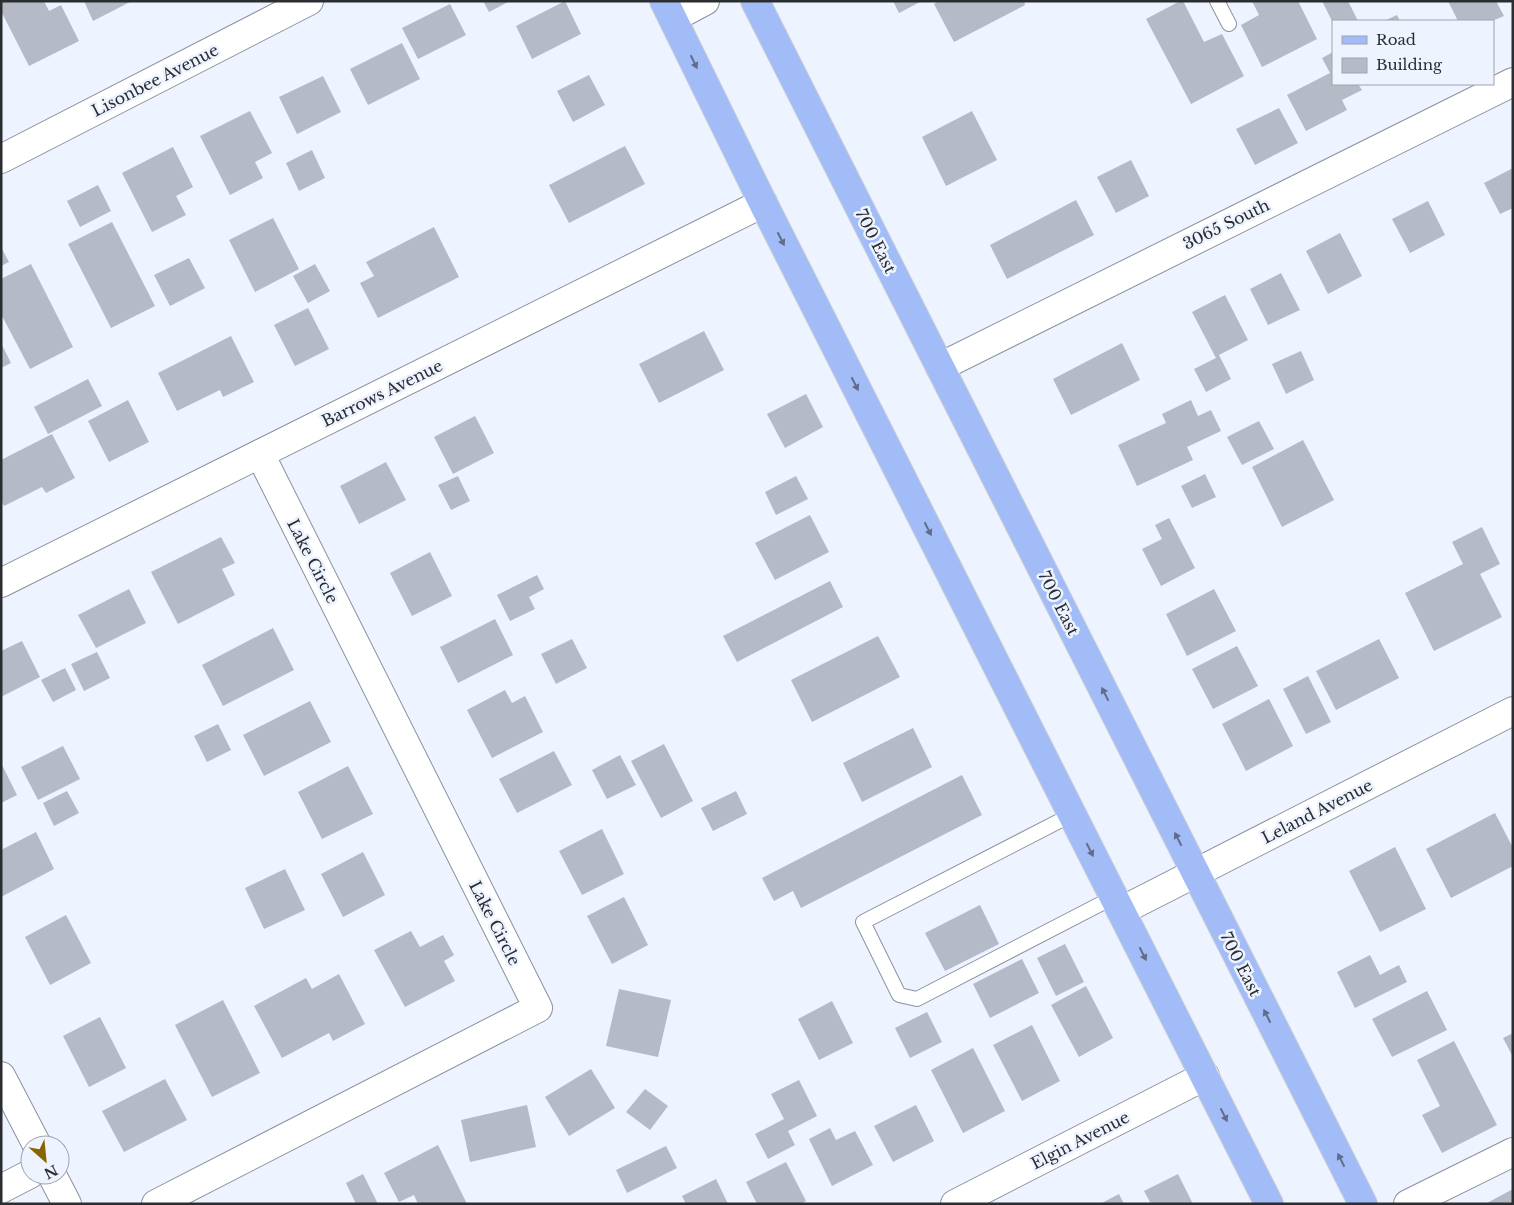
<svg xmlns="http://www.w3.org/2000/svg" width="1514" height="1205" viewBox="0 0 1514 1205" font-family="'Libre Baskerville',serif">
<rect width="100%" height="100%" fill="#edf3ff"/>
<g fill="#b5bbc6">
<path d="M1 1H44L49 11 61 5 79 41 29 66 1 11Z"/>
<path d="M84 1H132L93 21Z"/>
<path d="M483 1H510L489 12Z"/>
<path d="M565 1 581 34 532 59 516 26Z"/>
<path d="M893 1H922L899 13Z"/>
<path d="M939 1H1024L1025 5 954 42 934 4Z"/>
<path d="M1180 1H1183L1204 42 1222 34 1244 76 1191 104 1146 19Z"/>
<path d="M1252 1H1298L1317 39 1262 67 1241 25 1259 15Z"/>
<path d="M1322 1H1348L1358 21H1332Z"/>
<path d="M1448 1H1496L1504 16 1492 21H1458Z"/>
<path d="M450 4 466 35 418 59 402 28Z"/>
<path d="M1397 15 1400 21H1384Z"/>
<path d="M402 43 420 79 368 105 350 69Z"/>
<path d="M1333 52V84H1358L1362 90 1342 100 1347 110 1306 131 1287 95 1330 73 1322 58Z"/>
<path d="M589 75 605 105 573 122 557 91Z"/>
<path d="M323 76 341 112 297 134 279 97Z"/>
<path d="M1279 108 1298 143 1255 165 1236 129Z"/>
<path d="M250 111 272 153 255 162 263 178 230 195 200 136Z"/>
<path d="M972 111 997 160 946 186 922 137Z"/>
<path d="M625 146 645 184 569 223 549 185Z"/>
<path d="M173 147 193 187 176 196 186 215 152 232 122 173Z"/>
<path d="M312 150 325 178 299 191 286 163Z"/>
<path d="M1131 160 1149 196 1116 213 1097 177Z"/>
<path d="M1513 168V208L1500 214 1484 183Z"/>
<path d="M98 185 111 211 80 227 67 201Z"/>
<path d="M1076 200 1094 235 1007 279 990 245Z"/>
<path d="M1428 201 1445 235 1410 253 1392 219Z"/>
<path d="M273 218 299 269 255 292 229 240Z"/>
<path d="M112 222 155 306 111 328 68 244Z"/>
<path d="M434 227 459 277 378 318 360 283 374 276 366 262Z"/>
<path d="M1340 233 1362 276 1328 294 1306 251Z"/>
<path d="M1 247 9 262 1 266Z"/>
<path d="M189 258 205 288 170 306 154 275Z"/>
<path d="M31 264 73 347 30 369 1 314V279Z"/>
<path d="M315 264 330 291 308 303 293 276Z"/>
<path d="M1281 273 1300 310 1268 325 1250 289Z"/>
<path d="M1225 295 1248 340 1219 355 1231 379 1206 392 1194 369 1216 358 1192 312Z"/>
<path d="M308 308 329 349 295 366 274 325Z"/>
<path d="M704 331 724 370 659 403 639 364Z"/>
<path d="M231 336 254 382 223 397 220 390 177 411 158 373Z"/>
<path d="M1 343 11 363 1 368Z"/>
<path d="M1122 343 1140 380 1071 415 1053 379Z"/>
<path d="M1301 351 1314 380 1286 394 1272 364Z"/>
<path d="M88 379 102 406 48 434 34 407Z"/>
<path d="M806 394 823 427 785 448 767 414Z"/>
<path d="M128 400 149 442 109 462 88 421Z"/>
<path d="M1191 400 1198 416 1211 410 1221 431 1187 447 1193 460 1137 486 1118 445 1166 423 1162 414Z"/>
<path d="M475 416 494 453 453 474 434 437Z"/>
<path d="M1259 421 1274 449 1242 465 1227 437Z"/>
<path d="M52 434 75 478 46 493 42 487 4 506 1 500V460Z"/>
<path d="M1303 440 1334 500 1282 527 1252 467Z"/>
<path d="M386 462 406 500 359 524 340 486Z"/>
<path d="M1205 474 1216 497 1192 508 1181 486Z"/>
<path d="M458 476 470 501 451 510 438 485Z"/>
<path d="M796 476 808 499 776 515 765 492Z"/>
<path d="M810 515 829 552 775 580 755 543Z"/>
<path d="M1169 518 1195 568 1161 586 1142 549 1162 539 1155 525Z"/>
<path d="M1482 527 1500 564 1480 574 1502 617 1434 651 1405 593 1463 564 1452 542Z"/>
<path d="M221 537 235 563 222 569 235 595 178 624 151 572Z"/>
<path d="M430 552 452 596 412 616 390 573Z"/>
<path d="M537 575 544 589 529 597 535 609 510 621 497 595Z"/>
<path d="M830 581 843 607 737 662 723 636Z"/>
<path d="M129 589 146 623 96 648 78 615Z"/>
<path d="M1214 589 1236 631 1187 656 1166 614Z"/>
<path d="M495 619 513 655 458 683 440 647Z"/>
<path d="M273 628 294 670 223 706 202 665Z"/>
<path d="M878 636 900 677 812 722 791 680Z"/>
<path d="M572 639 587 668 556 684 541 654Z"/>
<path d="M1379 639 1399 678 1336 710 1316 671Z"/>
<path d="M22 641 40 677 1 697V651Z"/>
<path d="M1237 646 1258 686 1213 709 1192 669Z"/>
<path d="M97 652 110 678 84 691 71 664Z"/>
<path d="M65 668 76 690 53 702 41 680Z"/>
<path d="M1308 676 1331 722 1306 734 1283 689Z"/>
<path d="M505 690 512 703 525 696 543 732 492 758 467 710Z"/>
<path d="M1269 699 1293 746 1246 771 1222 724Z"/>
<path d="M310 701 331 742 264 776 243 735Z"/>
<path d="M218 724 231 750 207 762 194 736Z"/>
<path d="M913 728 932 767 862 802 843 763Z"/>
<path d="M664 744 693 801 661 818 631 761Z"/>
<path d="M63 746 80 779 38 800 21 767Z"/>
<path d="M554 751 572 785 517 813 499 779Z"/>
<path d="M620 755 636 785 607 799 592 770Z"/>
<path d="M1 763 17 795 1 803Z"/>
<path d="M348 766 373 814 322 839 298 792Z"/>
<path d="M962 775 982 815 801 908 793 891 774 901 762 878Z"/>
<path d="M67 791 79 813 54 826 43 803Z"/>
<path d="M736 791 747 814 713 831 701 808Z"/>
<path d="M1495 813 1513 848V866L1451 898 1426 849Z"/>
<path d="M602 829 624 874 582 895 559 851Z"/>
<path d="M36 832 54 869 1 897V850Z"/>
<path d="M1395 847 1426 909 1380 932 1349 871Z"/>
<path d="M363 852 385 895 343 917 321 874Z"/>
<path d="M285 869 305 910 264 929 245 888Z"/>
<path d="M624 897 648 945 612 964 587 916Z"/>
<path d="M980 905 999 944 945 971 925 933Z"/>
<path d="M66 915 91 963 50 985 25 937Z"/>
<path d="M411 931 420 947 443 935 454 955 444 961 455 981 405 1007 374 950Z"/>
<path d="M1065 944 1084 982 1056 996 1037 958Z"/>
<path d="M1370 955 1380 975 1399 965 1407 982 1355 1008 1337 972Z"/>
<path d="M1022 959 1039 993 990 1018 973 984Z"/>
<path d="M339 974 365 1024 333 1041 329 1033 282 1058 254 1006 306 978 312 989Z"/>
<path d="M1086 986 1113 1038 1079 1057 1051 1005Z"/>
<path d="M619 989 671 1000 658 1057 606 1046Z"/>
<path d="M1427 991 1447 1030 1392 1057 1372 1019Z"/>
<path d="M223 1000 260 1073 212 1097 175 1025Z"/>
<path d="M832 1001 853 1043 819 1060 798 1019Z"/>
<path d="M927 1012 942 1042 910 1058 895 1028Z"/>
<path d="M100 1017 126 1068 89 1087 63 1036Z"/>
<path d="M1032 1025 1060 1081 1022 1101 993 1045Z"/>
<path d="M1513 1033V1057L1503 1038Z"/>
<path d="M1454 1041 1497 1125 1442 1153 1422 1115 1440 1106 1417 1060Z"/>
<path d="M973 1048 1005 1111 963 1133 931 1070Z"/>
<path d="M591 1069 615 1108 569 1136 545 1097Z"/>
<path d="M165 1079 187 1120 124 1152 102 1111Z"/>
<path d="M799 1080 817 1116 788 1131 795 1145 768 1159 755 1134 784 1119 771 1094Z"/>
<path d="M645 1089 668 1106 650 1130 626 1112Z"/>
<path d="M527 1105 536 1147 470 1162 461 1120Z"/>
<path d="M916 1105 934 1141 893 1162 874 1126Z"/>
<path d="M830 1128 836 1140 855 1131 873 1165 832 1186 809 1139Z"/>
<path d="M438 1145 467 1204H418L414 1195 399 1202 384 1173Z"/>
<path d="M666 1146 677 1168 627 1193 616 1170Z"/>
<path d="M786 1162 806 1201 801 1204H757L746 1182Z"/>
<path d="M363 1174 378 1204H356L346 1183Z"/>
<path d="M1178 1174 1193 1204H1151L1144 1191Z"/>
<path d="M716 1179 728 1204H686L682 1196Z"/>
<path d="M1513 1189V1204H1485Z"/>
<path d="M1119 1194 1124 1204H1100Z"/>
</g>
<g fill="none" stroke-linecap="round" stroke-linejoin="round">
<defs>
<g id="lane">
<path d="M1217 1 1229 24"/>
<path d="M1073 814 863 922 899 995 917 999 1114 897"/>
</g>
<g id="street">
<path d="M673 18 705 1"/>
<path d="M1 159 309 1"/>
<path d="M940 367 1513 82"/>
<path d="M1 583 763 203"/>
<path d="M1121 911 1513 711"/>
<path d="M1 1076 37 1145"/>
<path d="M52 1175 67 1204"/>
<path d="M1 1189 30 1174"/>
<path d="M156 1204 538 1008 260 454"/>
<path d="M955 1204 1205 1076"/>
<path d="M1408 1204 1513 1152"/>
</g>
<g id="primary">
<path d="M664 1 763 203 1269 1204"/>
<path d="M755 1 1363 1204"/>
</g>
</defs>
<use href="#lane" stroke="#8c929c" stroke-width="16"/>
<use href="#street" stroke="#8c929c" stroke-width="30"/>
<use href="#primary" stroke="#d0d1d2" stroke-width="30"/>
<use href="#lane" stroke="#fff" stroke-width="14"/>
<use href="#street" stroke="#fff" stroke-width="28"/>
<use href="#primary" stroke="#a1bcf6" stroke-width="28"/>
</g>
<defs><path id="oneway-solid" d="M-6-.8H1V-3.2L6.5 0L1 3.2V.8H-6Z" transform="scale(1.25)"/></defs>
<g fill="#606d8a">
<use href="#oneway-solid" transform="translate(694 62) rotate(64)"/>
<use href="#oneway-solid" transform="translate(781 239) rotate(63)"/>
<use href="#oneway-solid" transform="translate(855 384) rotate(63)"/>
<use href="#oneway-solid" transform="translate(928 529) rotate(63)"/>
<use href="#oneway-solid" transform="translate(1105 694) rotate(-117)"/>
<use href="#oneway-solid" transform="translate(1178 839) rotate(-117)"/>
<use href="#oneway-solid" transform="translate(1090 850) rotate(63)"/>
<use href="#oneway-solid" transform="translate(1143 954) rotate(63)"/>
<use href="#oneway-solid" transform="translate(1267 1016) rotate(-117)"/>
<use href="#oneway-solid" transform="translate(1224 1115) rotate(63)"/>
<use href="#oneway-solid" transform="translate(1341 1160) rotate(-117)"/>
</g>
<g text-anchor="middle" stroke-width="5" stroke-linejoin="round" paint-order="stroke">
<g font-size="16" fill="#2b2d31" stroke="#edf3ff">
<text transform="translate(155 80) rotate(-27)" y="6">Lisonbee Avenue</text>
<text transform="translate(1226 224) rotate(-26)" y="6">3065 South</text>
<text transform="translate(876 241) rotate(63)" y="6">700 East</text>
<text transform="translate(382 393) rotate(-26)" y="6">Barrows Avenue</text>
<text transform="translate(313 561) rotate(63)" y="6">Lake Circle</text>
<text transform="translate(1059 603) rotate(63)" y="6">700 East</text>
<text transform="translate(1317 811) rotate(-27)" y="6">Leland Avenue</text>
<text transform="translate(495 923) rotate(63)" y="6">Lake Circle</text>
<text transform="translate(1241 964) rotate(63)" y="6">700 East</text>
<text transform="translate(1080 1140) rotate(-27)" y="6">Elgin Avenue</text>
</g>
</g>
<rect width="1514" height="1205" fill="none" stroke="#2b2d31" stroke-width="5"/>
<rect x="1332" y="20" width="162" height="65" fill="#edf3ff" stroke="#9fa4ad"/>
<rect x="1342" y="36" width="25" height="8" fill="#a1bcf6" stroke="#9fa4ad"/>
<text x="1376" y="45" font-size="15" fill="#2b2d31">Road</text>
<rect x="1342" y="58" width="25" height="15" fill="#b5bbc6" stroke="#9fa4ad"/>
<text x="1376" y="70" font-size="15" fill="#2b2d31">Building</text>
<g transform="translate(45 1160) rotate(153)"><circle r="24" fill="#edf3ff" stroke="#9fa4ad"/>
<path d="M0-4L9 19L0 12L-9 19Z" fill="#896502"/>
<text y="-8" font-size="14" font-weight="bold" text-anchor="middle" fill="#2b2d31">N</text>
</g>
</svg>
